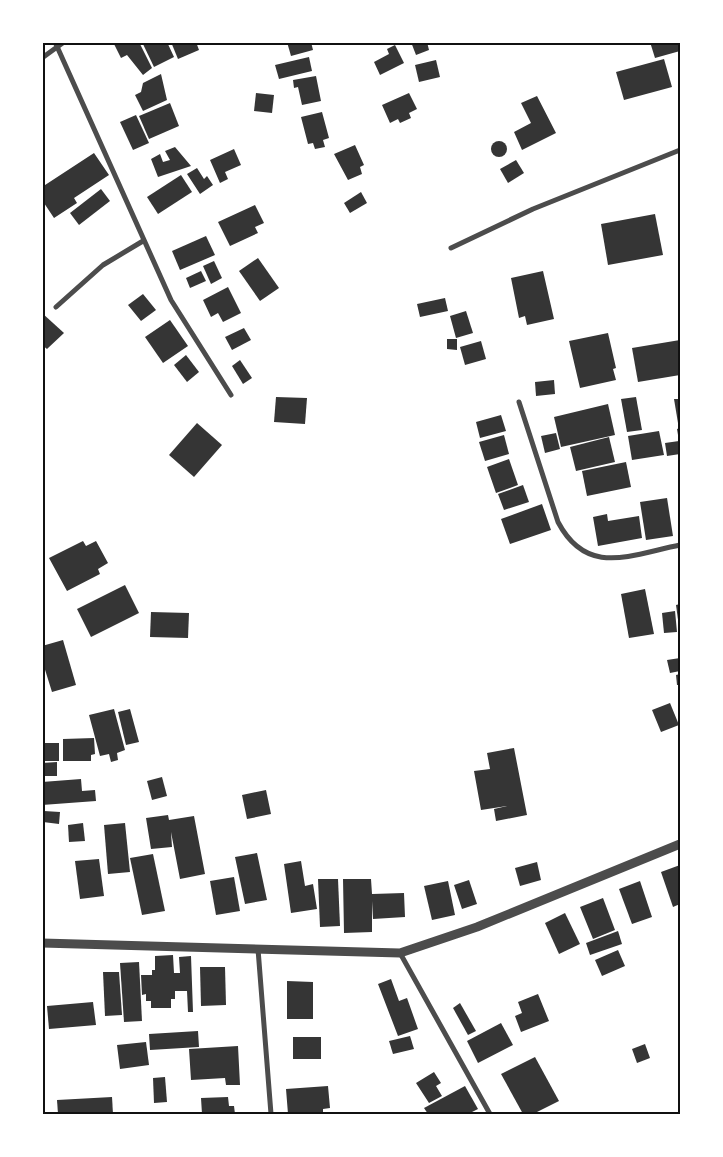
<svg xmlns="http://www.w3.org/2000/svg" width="723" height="1157" viewBox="0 0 723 1157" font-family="'Exo 2',sans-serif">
<rect width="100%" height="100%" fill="#fff"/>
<g fill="#353535">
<path d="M113 42H139L152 68 143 75 127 55 121 58Z"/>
<path d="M142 42H167L174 57 154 67Z"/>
<path d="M171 42H196L199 50 178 59Z"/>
<path d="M287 42H311L313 50 291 56Z"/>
<path d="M411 42H427L429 50 416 55Z"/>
<path d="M650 42H678L680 51 655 58Z"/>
<path d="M395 45 404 63 380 75 374 62 389 54 387 49Z"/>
<path d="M309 57 312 71 279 79 275 65Z"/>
<path d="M664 59 672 87 624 100 616 72Z"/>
<path d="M436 60 440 77 419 82 415 65Z"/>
<path d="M161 74 167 100 143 111 135 95 141 92 143 83Z"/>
<path d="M316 76 321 101 302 105 298 87 294 88 293 80Z"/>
<path d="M256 93 274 95 272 113 254 111Z"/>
<path d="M409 93 417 109 409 113 411 118 400 123 398 119 390 123 382 105Z"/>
<path d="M537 96 556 133 522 150 514 132 531 123 521 103Z"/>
<path d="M170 103 179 126 149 139 139 116Z"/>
<path d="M322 112 329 138 323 140 325 147 315 149 313 143 308 144 301 117Z"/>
<path d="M136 115 149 143 133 150 120 122Z"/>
<circle cx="499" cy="149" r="8"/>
<path d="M355 145 364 165 360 167 362 174 348 180 334 154Z"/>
<path d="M175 147 191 166 158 177 151 159 160 154 163 162 170 160 165 151Z"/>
<path d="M234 149 241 165 225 172 228 179 220 183 210 160Z"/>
<path d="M94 153 109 175 74 198 77 203 54 218 42 200V187Z"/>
<path d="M516 160 524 173 508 183 500 169Z"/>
<path d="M197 168 204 179 207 176 213 185 200 194 187 174Z"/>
<path d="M181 175 192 192 158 214 147 197Z"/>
<path d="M101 189 110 201 79 225 70 213Z"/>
<path d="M361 192 367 203 350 213 344 203Z"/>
<path d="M255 205 264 223 255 227 258 233 230 246 218 222Z"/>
<path d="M655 214 663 255 608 265 601 224Z"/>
<path d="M206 236 215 255 180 270 172 251Z"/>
<path d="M258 258 279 288 260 301 239 271Z"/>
<path d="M214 261 222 278 211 284 203 266Z"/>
<path d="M201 271 206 281 190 288 186 278Z"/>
<path d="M543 271 554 319 527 325 525 316 519 318 511 278Z"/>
<path d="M228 287 241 313 223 322 218 313 211 317 203 300Z"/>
<path d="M143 294 156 310 141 321 128 305Z"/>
<path d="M445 298 448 311 420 317 417 304Z"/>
<path d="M466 311 473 333 456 338 450 316Z"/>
<path d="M42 313 64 333 47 349 42 345Z"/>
<path d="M170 320 188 346 163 363 145 337Z"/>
<path d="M244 328 251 340 232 350 225 337Z"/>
<path d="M608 333 616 368 613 369 616 380 580 388 569 341Z"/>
<path d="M447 339H457V350L447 349Z"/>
<path d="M680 340V375L638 382 632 348Z"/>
<path d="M481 341 486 359 465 365 460 347Z"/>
<path d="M186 355 199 372 187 382 174 365Z"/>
<path d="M240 360 252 378 243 384 232 366Z"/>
<path d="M554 380 555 394 536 396 535 382Z"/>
<path d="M276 397 307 398 305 424 274 422Z"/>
<path d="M636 397 642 430 627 432 621 399Z"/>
<path d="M674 399H680V423H678Z"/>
<path d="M608 404 615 435 561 447 554 417Z"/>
<path d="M501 415 506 431 480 438 476 422Z"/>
<path d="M197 423 222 445 194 477 169 455Z"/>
<path d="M680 428V454L667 456 665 443 679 441 677 429Z"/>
<path d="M659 431 664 455 632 460 628 436Z"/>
<path d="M556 433 560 449 545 453 541 436Z"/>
<path d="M504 435 509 454 485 461 479 442Z"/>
<path d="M609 437 615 462 576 471 570 447Z"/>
<path d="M509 459 518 485 496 493 487 467Z"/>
<path d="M626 462 631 487 587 496 582 471Z"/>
<path d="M523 485 529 502 504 510 498 494Z"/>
<path d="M667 498 673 536 646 540 640 502Z"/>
<path d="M542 504 551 530 510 544 501 519Z"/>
<path d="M607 514 608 521 639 516 642 538 598 546 593 517Z"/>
<path d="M83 541 86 546 96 541 108 563 98 569 100 574 67 591 49 558Z"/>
<path d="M125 585 139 613 91 637 77 609Z"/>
<path d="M645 589 654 634 629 638 621 594Z"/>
<path d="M680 604V627H679L676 605Z"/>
<path d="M675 611 677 632 664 633 662 613Z"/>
<path d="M151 612 189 613 188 638 150 637Z"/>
<path d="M63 640 76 685 52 692 42 660V646Z"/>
<path d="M680 658V671L670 673 667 660Z"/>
<path d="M680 674V685H677L676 675Z"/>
<path d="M670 703 679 725 661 732 652 710Z"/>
<path d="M114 709 125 750 117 753 118 760 111 762 109 754 100 756 89 715Z"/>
<path d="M130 709 139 742 126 745 118 712Z"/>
<path d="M94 738 95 754 91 755V761H63V739Z"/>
<rect x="42" y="743" width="17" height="18"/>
<path d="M514 748 527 815 496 821 494 809 507 806 481 810 474 771 490 769 487 753Z"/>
<path d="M57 762V776H42V763Z"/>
<path d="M162 777 167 796 152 800 147 781Z"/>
<path d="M81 779 82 791 95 790 96 801 42 805V782Z"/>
<path d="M266 790 271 814 247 819 242 795Z"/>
<path d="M44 811 60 812 59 824 43 822Z"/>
<path d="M168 815 169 820 194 816 205 874 180 879 171 832 172 847 151 849 146 818Z"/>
<path d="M83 823 85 841 69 842 68 825Z"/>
<path d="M125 823 130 872 108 874 104 825Z"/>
<path d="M257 853 267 900 245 904 235 857Z"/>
<path d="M153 854 165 911 142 915 130 858Z"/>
<path d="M99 859 104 896 80 899 75 861Z"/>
<path d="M301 861 305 886 313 884 317 909 291 913 284 864Z"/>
<path d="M537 862 541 880 520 886 515 868Z"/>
<path d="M680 865V904L673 907 661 872Z"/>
<path d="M234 877 240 911 216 915 210 881Z"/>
<path d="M318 879H338L340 926 320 927Z"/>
<path d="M343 879H371L372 894 404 893 405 917 373 919 372 901V932L344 933Z"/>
<path d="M469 880 477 904 462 909 454 885Z"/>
<path d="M448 881 455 915 432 920 424 886Z"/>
<path d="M640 881 652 917 632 924 619 889Z"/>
<path d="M603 898 615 930 593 939 580 907Z"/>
<path d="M565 913 580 944 559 954 545 923Z"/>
<path d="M618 931 622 944 590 955 586 943Z"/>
<path d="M618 950 625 966 602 976 595 960Z"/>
<path d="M173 955 174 973H180L179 957 191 956 193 1012H188L187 991H175V999H171V1008H151V1001H146V994L142 995 141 975H152V970H155V956Z"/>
<path d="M139 962 142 1021 124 1022 120 963Z"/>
<path d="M200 967H225L226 1005 201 1006Z"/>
<path d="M103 972H119L122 1015 105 1016Z"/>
<path d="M391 979 399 1001 407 998 418 1029 398 1036 378 984Z"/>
<path d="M287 981 313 982V1019H287Z"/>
<path d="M538 994 549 1021 521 1032 515 1016 522 1013 518 1002Z"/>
<path d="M93 1002 96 1025 49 1029 47 1006Z"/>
<path d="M460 1003 476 1031 468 1035 453 1008Z"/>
<path d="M501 1023 513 1045 478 1063 467 1041Z"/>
<path d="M198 1031 199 1047 150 1050 149 1034Z"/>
<path d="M410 1036 414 1049 393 1054 389 1041Z"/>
<rect x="293" y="1037" width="28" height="22"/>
<path d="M146 1042 149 1065 120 1069 117 1045Z"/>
<path d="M645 1044 650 1058 637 1063 632 1049Z"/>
<path d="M238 1046 240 1085H226L225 1078 191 1080 189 1049Z"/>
<path d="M535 1057 559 1101 533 1114H523L501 1074Z"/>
<path d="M434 1072 441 1083 436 1086 442 1096 429 1103 416 1083Z"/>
<path d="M165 1077 167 1102 154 1103 153 1078Z"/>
<path d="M328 1086 330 1108 323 1109V1114H288L286 1089Z"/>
<path d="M465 1086 478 1109 468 1114H428L424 1108Z"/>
<path d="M112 1097 113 1114H58L57 1100Z"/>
<path d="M228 1097 229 1106H234L235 1114H202L201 1098Z"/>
</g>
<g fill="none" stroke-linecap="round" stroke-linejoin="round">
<g stroke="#4c4c4c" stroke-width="5">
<path d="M55 42 171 300 231 395"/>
<path d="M42 58 64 42"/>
<path d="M451 248 533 209 680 150"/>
<path d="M56 307 103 265 143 241"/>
<path d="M519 402 558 522C587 577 630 555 680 545"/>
<path d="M258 949 271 1114"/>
<path d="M400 953 490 1114"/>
</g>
<path stroke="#4c4c4c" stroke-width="9" d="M42 943 400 953 477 927 680 844"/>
</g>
<rect width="723" height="1157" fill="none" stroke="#ffffff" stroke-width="88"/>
<rect x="44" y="44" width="635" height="1069" fill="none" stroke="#111" stroke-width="2"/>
</svg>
